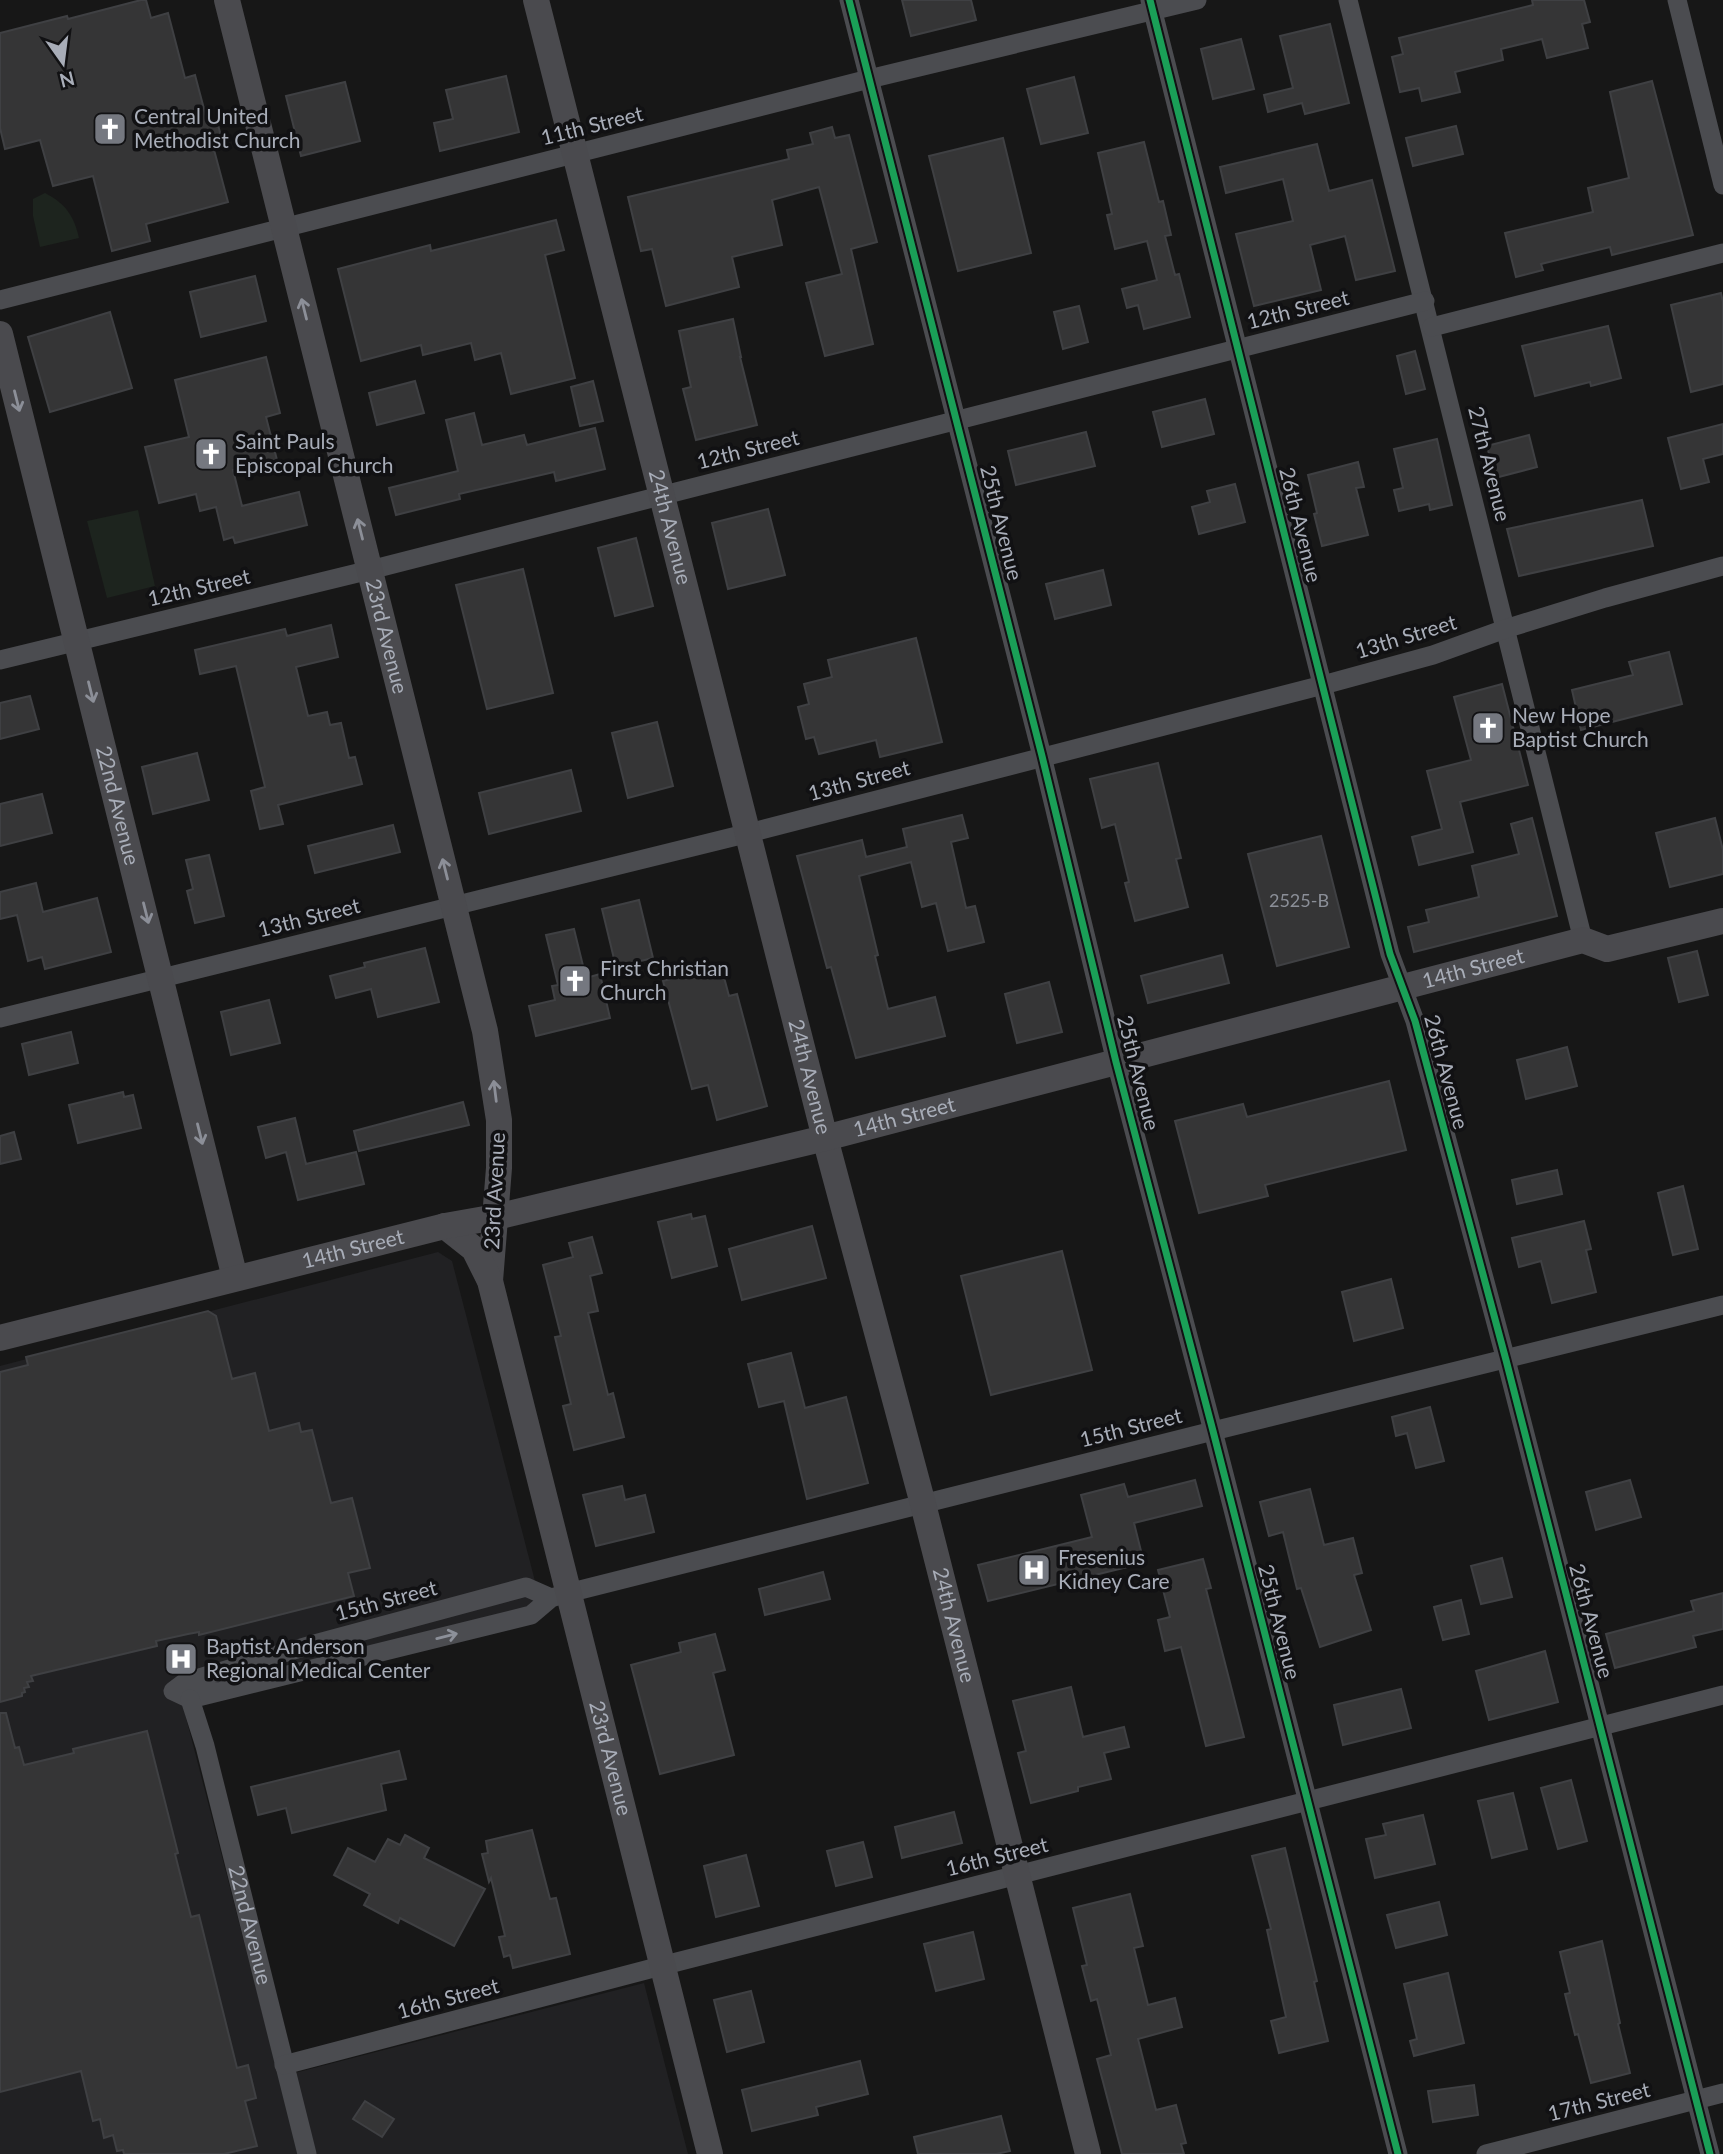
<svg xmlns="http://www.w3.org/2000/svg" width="1723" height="2154" viewBox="0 0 1723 2154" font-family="Lato,sans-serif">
<rect width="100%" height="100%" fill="#171717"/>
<path fill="#212123" d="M438 1252 452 1261 543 1612 183 1706 279 2077 644 1983 688 2154H0V1366Z"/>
<g fill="#1d241e">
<path d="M45 193C65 203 74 216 79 238L40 247 33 216V199Z"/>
<path d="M138 510 155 586 107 598 87 521Z"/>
</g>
<g fill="#353536" stroke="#3f4043" stroke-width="2">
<path d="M141 0H146L151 18 168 13 185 78 195 75 208 124 217 121 223 144 213 146 228 202 146 224 150 241 112 251 93 176 53 186 40 140 5 149 0 128V33L67 16 68 19Z"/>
<path d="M902 0H971L976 20 911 36Z"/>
<path d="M1532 0H1584L1590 22 1582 24 1588 48 1547 58 1542 39 1501 49 1503 60 1455 72 1460 92 1422 101 1419 88 1400 92 1392 57 1403 54 1399 38 1533 5Z"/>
<path d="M1330 24 1349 103 1305 114 1302 103 1268 112 1264 95 1293 88 1280 36Z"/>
<path d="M1241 39 1254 89 1213 99 1201 49Z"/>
<path d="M506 76 519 132 440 151 434 123 453 119 446 90Z"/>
<path d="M1074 77 1088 133 1041 144 1027 89Z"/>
<path d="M1652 81 1693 235 1612 255 1610 247 1541 264 1543 270 1516 277 1505 233 1593 212 1588 188 1629 178 1610 92Z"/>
<path d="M345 82 360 141 301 156 286 96Z"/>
<path d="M1456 126 1463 154 1413 166 1406 138Z"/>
<path d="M832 127 835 138 849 135 877 242 851 249 873 344 825 356 806 283 842 274 819 187 772 200 782 245 732 257 739 287 666 306 652 249 641 251 628 197 789 159 787 150 813 144 810 133Z"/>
<path d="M1003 138 1031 253 958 271 929 156Z"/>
<path d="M1144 142 1159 202 1163 201 1171 235 1165 236 1175 275 1179 274 1190 317 1144 329 1138 305 1127 308 1122 289 1157 280 1147 241 1115 249 1107 215 1112 214 1098 153Z"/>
<path d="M1317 144 1329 191 1372 180 1395 271 1356 280 1345 236 1310 245 1321 290 1254 306 1236 234 1293 221 1283 179 1226 193 1220 167Z"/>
<path d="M556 220 564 250 545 255 575 378 511 394 501 353 475 360 471 343 423 355 421 345 361 361 338 269 430 245 431 251Z"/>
<path d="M255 276 266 321 201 337 190 292Z"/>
<path d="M1721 293 1723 302V384L1691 392 1671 305Z"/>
<path d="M1079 306 1088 342 1063 349 1054 312Z"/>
<path d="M110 312 132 388 50 412 28 337Z"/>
<path d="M733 319 741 357H740L757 425 696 440 683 389 691 387 679 331Z"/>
<path d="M1608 326 1621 378 1591 386 1590 382 1535 396 1522 346Z"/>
<path d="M1415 351 1425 389 1406 394 1397 356Z"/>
<path d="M266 357 280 413 266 417 277 460 233 470 242 506 299 492 307 525 235 543 233 537 224 540 216 507 200 511 196 494 159 503 145 447 189 437 175 380Z"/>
<path d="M415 381 424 413 377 425 369 393Z"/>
<path d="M593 381 603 421 580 426 571 387Z"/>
<path d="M1205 399 1214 434 1162 447 1153 412Z"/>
<path d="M474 413 482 445 524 435 527 445 595 428 605 469 556 481 554 472 459 494 460 499 396 515 389 488 458 471 446 420Z"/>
<path d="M1723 424V454L1703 459 1709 482 1681 489 1668 438Z"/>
<path d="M1086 432 1095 466 1016 485 1008 451Z"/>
<path d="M1529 435 1537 467 1495 478 1487 446Z"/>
<path d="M1437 439 1452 505 1430 510 1429 504 1399 511 1394 490 1403 488 1394 449Z"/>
<path d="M1358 462 1364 487 1356 488 1368 535 1322 546 1314 514 1317 513 1308 475Z"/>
<path d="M1235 484 1245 522 1199 534 1192 507 1210 502 1207 491Z"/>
<path d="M1642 500 1653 546 1519 576 1507 529Z"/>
<path d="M768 509 785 575 728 589 712 523Z"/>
<path d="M636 538 653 606 615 616 598 548Z"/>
<path d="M523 569 553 693 487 709 456 585Z"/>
<path d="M1103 570 1111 605 1055 619 1046 584Z"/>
<path d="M331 625 338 657 296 667 308 716 327 712 330 725 341 723 349 758 355 757 362 784 278 805 283 824 260 829 251 791 265 787 236 666 200 674 195 650 285 629 287 636Z"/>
<path d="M916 638 942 742 880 757 876 740 819 754 814 737 806 739 798 707 809 704 804 684 832 677 828 660Z"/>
<path d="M1669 652 1682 704 1581 730 1572 690 1633 675 1629 662Z"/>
<path d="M1502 684 1528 785 1460 802 1473 852 1419 865 1412 837 1442 829 1427 771 1471 760 1454 697Z"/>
<path d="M30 696 39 729 0 739V703Z"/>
<path d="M657 722 673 786 628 798 612 733Z"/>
<path d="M197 753 209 800 153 814 142 767Z"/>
<path d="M1158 763 1181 858 1176 859 1188 907 1135 921 1125 883 1129 882 1115 824 1102 828 1090 779Z"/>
<path d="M571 770 581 811 489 834 479 793Z"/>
<path d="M42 794 52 833 0 846V804Z"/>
<path d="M962 815 968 838 951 842 966 908 975 906 984 942 948 951 936 903 922 907 911 862 859 876 878 955 875 956 888 1009 935 997 945 1036 856 1058 831 967 827 968 797 856 862 840 866 857 907 847 903 829Z"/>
<path d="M1532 818 1557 916 1414 952 1408 927 1429 922 1426 910 1479 897 1472 866 1519 854 1511 824Z"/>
<path d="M1715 818 1723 850V874L1670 887 1656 833Z"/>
<path d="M393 825 400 852 315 873 308 846Z"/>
<path d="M1321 836 1349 947 1277 966 1248 854Z"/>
<path d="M209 855 224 916 195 923 187 891 193 889 186 860Z"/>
<path d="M36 883 43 912 97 898 111 952 45 969 42 957 28 961 17 915 0 919V892Z"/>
<path d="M639 900 653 958 616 967 602 909Z"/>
<path d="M574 929 586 978 600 974 610 1018 536 1036 529 1006 555 1000 552 986 558 985 546 935Z"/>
<path d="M425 948 439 1002 378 1017 371 989 336 998 330 976 365 967 364 963Z"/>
<path d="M1697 951 1708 995 1679 1002 1668 958Z"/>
<path d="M1222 955 1229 983 1148 1003 1141 976Z"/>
<path d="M721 966 729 996 737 994 767 1106 717 1120 708 1085 692 1089 663 981Z"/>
<path d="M1049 982 1062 1032 1017 1043 1005 994Z"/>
<path d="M269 1000 280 1043 231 1055 221 1012Z"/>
<path d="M71 1032 78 1063 29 1075 22 1044Z"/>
<path d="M1567 1047 1577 1086 1526 1099 1517 1060Z"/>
<path d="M1389 1081 1406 1150 1265 1185 1268 1196 1199 1213 1175 1121 1243 1104 1247 1117Z"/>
<path d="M123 1092 124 1097 133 1095 141 1128 78 1143 69 1105Z"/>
<path d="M463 1102 469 1125 359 1151 354 1131Z"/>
<path d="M295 1118 306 1164 356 1152 364 1184 298 1200 286 1152 266 1158 258 1127Z"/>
<path d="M14 1132 21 1159 0 1164V1136Z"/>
<path d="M1557 1170 1562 1194 1517 1204 1512 1180Z"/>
<path d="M1683 1186 1698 1249 1673 1255 1658 1193Z"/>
<path d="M691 1214 692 1219 705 1216 717 1266 672 1278 658 1222Z"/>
<path d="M1584 1221 1591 1249 1586 1250 1596 1292 1552 1303 1541 1261 1519 1267 1512 1238Z"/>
<path d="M812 1226 826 1278 742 1300 729 1249Z"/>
<path d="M592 1237 602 1273 590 1276 598 1311 588 1313 608 1395 613 1393 624 1437 574 1450 563 1406 571 1404 555 1337 561 1336 543 1265 573 1257 569 1243Z"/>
<path d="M1062 1251 1092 1370 991 1395 961 1276Z"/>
<path d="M1391 1279 1403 1328 1354 1341 1342 1292Z"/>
<path d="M208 1311 216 1316 232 1379 255 1373 269 1431 299 1423 301 1432 312 1430 331 1503 352 1498 370 1568 348 1573 354 1596 199 1635V1632L188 1634 156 1641 157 1646 31 1676 33 1681 27 1682 29 1687 24 1688 25 1692 22 1693V1696L0 1702V1372L28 1365 26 1357Z"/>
<path d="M791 1353 805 1408 846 1397 868 1483 807 1499 784 1401 759 1407 748 1364Z"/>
<path d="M1430 1407 1444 1461 1416 1468 1407 1433 1396 1436 1392 1417Z"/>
<path d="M1195 1480 1202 1506 1134 1523 1144 1563 988 1601 978 1565 1092 1537 1081 1495 1124 1484 1128 1497Z"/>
<path d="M1630 1480 1641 1517 1596 1530 1586 1492Z"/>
<path d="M622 1486 625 1500 645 1495 654 1532 596 1546 583 1495Z"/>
<path d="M1310 1489 1324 1545 1353 1538 1362 1573 1354 1575 1371 1630 1320 1647 1301 1588 1297 1589 1283 1532 1269 1536 1260 1502Z"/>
<path d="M1502 1558 1512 1597 1481 1604 1471 1566Z"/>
<path d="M1203 1559 1211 1588 1206 1589 1244 1737 1206 1746 1181 1647 1165 1651 1158 1620 1170 1617 1158 1570Z"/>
<path d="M823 1572 830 1599 765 1615 759 1589Z"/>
<path d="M1723 1593V1629L1693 1636 1696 1647 1615 1668 1606 1634 1694 1611 1691 1601Z"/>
<path d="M1461 1600 1469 1634 1443 1640 1434 1607Z"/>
<path d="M715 1634 725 1670 713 1673 734 1755 660 1774 631 1665 681 1652 679 1643Z"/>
<path d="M1545 1651 1558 1702 1489 1720 1476 1671Z"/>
<path d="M1071 1687 1083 1737 1124 1727 1129 1747 1104 1753 1111 1779 1078 1787V1791L1031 1803 1018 1753 1026 1751 1013 1701Z"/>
<path d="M1401 1689 1411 1728 1343 1745 1334 1705Z"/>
<path d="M0 1713H6L15 1748 19 1747 24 1765 74 1753 73 1749 147 1731 178 1853 175 1854 191 1917 199 1915 237 2068 248 2065 256 2098 245 2101 257 2146 224 2154H124L123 2150 117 2151 113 2135 104 2138 100 2119 93 2121 81 2071 0 2092Z"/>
<path d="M399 1751 406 1779 381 1784 386 1810 292 1833 286 1808 258 1815 251 1787Z"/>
<path d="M1571 1780 1587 1841 1558 1849 1541 1788Z"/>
<path d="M1513 1793 1527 1849 1492 1858 1478 1801Z"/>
<path d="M954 1812 962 1843 902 1858 895 1827Z"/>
<path d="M1423 1815 1435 1864 1375 1878 1366 1839 1386 1835 1383 1824Z"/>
<path d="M532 1830 550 1899 556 1898 570 1954 513 1968 510 1955 504 1957 499 1937 505 1936 491 1878 489 1882 482 1854 488 1853 486 1841Z"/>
<path d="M405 1835 429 1848 424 1858 485 1889 454 1946 400 1918 398 1923 364 1905 370 1894 334 1875 348 1848 375 1862 388 1839 400 1845Z"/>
<path d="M863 1842 872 1877 836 1886 827 1851Z"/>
<path d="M1285 1848 1317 1981 1314 1982 1328 2041 1279 2053 1271 2021 1286 2017 1267 1930 1271 1929 1252 1856Z"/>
<path d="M746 1855 759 1906 716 1917 704 1866Z"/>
<path d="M1130 1894 1143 1946 1134 1948 1148 2005 1175 1998 1182 2027 1138 2039 1156 2110 1176 2105 1186 2143 1181 2144 1184 2154H1122L1097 2059 1111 2055 1097 1999 1091 2001 1082 1966 1087 1965 1073 1908Z"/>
<path d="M1439 1902 1447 1935 1396 1948 1387 1915Z"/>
<path d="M973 1932 984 1979 936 1991 924 1944Z"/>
<path d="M1602 1941 1620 2023 1618 2024 1630 2073 1591 2083 1578 2034 1575 2035 1565 1994 1570 1993 1560 1952Z"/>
<path d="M1448 1973 1464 2043 1414 2056 1410 2041 1417 2039 1404 1984Z"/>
<path d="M751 1991 764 2042 727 2052 714 2000Z"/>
<path d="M860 2061 868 2094 816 2107 818 2115 752 2131 742 2090Z"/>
<path d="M1474 2085 1478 2115 1433 2122 1428 2091Z"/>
<path d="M365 2101 394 2119 382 2137 353 2119Z"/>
<path d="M1001 2116 1010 2151 996 2154H918L914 2137Z"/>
</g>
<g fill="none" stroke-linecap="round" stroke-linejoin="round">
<g stroke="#4b4c50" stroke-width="19">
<path d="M849 0 1042 756 1116 1062 1213 1431 1398 2154"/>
<path d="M1150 0 1390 954 1415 1021 1506 1360 1710 2154"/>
<path d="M1348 0 1583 940"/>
<path d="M1677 0 1723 185"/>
<path d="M0 300 869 79 1197 0"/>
<path d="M1432 327 1723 253"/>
<path d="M0 660 370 570 1425 301"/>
<path d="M0 1018 749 833 1323 685 1433 655 1505 629 1605 598 1723 566"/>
<path d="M551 1598 526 1587 311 1645 185 1682 173 1691 190 1699 531 1615 551 1598 568 1593 1213 1431 1723 1305"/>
<path id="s1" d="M190 1699 205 1746 307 2154"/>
<path d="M284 2065 661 1966 1723 1695"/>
<path d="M1486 2154 1723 2093"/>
</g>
<g stroke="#4a4a4e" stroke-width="26">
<path id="s2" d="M227 0 485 1031 499 1120V1168L490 1281"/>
<path id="s3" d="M536 0 825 1138 923 1504 1088 2154"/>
<path id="s4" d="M0 334 235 1278"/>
<path id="s5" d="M445 1226 474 1249 490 1281 710 2154"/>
<path id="s6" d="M0 1338 445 1226 496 1217 825 1138 1583 940 1607 949 1723 921"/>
</g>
<defs>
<g id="cycleway">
<path d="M849 0 1042 756 1116 1062 1213 1431 1398 2154"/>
<path d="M1150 0 1390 954 1415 1021 1506 1360 1710 2154"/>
</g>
</defs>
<use href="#cycleway" stroke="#111113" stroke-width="11"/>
<use href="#cycleway" stroke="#1a9f57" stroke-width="7"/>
</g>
<defs><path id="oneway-shaft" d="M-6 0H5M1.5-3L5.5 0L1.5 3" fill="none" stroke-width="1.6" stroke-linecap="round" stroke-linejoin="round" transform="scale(1.75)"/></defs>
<g stroke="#8c8f98">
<use href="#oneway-shaft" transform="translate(304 309) rotate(-104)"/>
<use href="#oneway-shaft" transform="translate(17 401) rotate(76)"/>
<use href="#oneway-shaft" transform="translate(360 529) rotate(-104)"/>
<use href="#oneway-shaft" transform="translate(91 692) rotate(76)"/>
<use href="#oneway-shaft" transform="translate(445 869) rotate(-104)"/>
<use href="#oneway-shaft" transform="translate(146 913) rotate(76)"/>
<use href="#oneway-shaft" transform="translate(495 1091) rotate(-97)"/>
<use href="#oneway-shaft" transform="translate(200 1134) rotate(76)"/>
</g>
<use stroke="#8c9099" href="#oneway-shaft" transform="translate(447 1636) rotate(-14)"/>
<defs>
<symbol id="church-square" viewBox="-11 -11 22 22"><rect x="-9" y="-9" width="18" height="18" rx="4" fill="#757880" stroke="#111113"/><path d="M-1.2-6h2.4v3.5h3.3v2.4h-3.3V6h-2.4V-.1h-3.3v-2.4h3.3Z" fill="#fff"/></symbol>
<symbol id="hospital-square" viewBox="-11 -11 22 22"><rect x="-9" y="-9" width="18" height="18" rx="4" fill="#757880" stroke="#111113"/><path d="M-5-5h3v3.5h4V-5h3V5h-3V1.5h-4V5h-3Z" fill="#fff"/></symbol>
</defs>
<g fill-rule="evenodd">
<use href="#church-square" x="91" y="110" width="38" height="38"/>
<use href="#church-square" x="192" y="435" width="38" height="38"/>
<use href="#church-square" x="1469" y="709" width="38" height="38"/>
<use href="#church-square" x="556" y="962" width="38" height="38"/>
<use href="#hospital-square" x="1015" y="1551" width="38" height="38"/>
<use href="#hospital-square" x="162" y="1640" width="38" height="38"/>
</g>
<g text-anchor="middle" stroke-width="7" stroke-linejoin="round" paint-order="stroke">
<g font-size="18" fill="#8b8f98">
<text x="1299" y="907">2525-B</text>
</g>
<g font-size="21" fill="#a8adb8" stroke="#111113" text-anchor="start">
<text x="134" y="124">Central United<tspan x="134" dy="24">Methodist Church</tspan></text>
<text x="235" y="449">Saint Pauls<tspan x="235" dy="24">Episcopal Church</tspan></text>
<text x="1512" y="723">New Hope<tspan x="1512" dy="24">Baptist Church</tspan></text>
<text x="600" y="976">First Christian<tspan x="600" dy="24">Church</tspan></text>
<text x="1058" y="1565">Fresenius<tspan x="1058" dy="24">Kidney Care</tspan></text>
<text x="206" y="1654">Baptist Anderson<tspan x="206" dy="24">Regional Medical Center</tspan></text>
</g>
<g font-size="21" fill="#a8adb8" stroke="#111113">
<text transform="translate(592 126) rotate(-14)" y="7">11th Street</text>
<text transform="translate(1298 310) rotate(-14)" y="7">12th Street</text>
<text transform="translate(748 450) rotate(-14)" y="7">12th Street</text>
<text transform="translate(1489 464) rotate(76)" y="7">27th Avenue</text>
<text transform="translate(1001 523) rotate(76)" y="7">25th Avenue</text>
<text transform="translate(1300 525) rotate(76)" y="7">26th Avenue</text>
<text dy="7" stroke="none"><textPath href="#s3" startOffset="544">24th Avenue</textPath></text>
<text transform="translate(199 588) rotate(-13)" y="7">12th Street</text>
<text dy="7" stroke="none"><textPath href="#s2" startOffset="656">23rd Avenue</textPath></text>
<text transform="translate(1406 637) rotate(-17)" y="7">13th Street</text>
<text transform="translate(859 781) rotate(-15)" y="7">13th Street</text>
<text dy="7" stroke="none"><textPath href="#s4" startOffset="486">22nd Avenue</textPath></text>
<text transform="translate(309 918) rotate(-14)" y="7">13th Street</text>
<text dy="7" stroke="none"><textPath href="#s6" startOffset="1519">14th Street</textPath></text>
<text transform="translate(1446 1072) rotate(75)" y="7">26th Avenue</text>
<text transform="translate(1138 1073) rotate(76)" y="7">25th Avenue</text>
<text dy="7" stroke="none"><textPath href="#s3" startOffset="1111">24th Avenue</textPath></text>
<text dy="7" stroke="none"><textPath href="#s6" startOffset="931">14th Street</textPath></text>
<text transform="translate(495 1191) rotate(-87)" y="7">23rd Avenue</text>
<text dy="7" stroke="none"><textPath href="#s6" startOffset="364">14th Street</textPath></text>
<text transform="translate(1131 1428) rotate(-14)" y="7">15th Street</text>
<text transform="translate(386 1601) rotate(-15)" y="7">15th Street</text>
<text transform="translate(1591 1621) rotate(75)" y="7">26th Avenue</text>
<text transform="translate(1279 1622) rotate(76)" y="7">25th Avenue</text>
<text dy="7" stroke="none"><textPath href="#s3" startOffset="1678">24th Avenue</textPath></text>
<text dy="7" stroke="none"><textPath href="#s5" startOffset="565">23rd Avenue</textPath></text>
<text transform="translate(997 1857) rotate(-14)" y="7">16th Street</text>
<text dy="7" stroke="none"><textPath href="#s1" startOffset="234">22nd Avenue</textPath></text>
<text transform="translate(448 1999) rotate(-15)" y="7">16th Street</text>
<text transform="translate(1599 2102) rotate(-14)" y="7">17th Street</text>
</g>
</g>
<g transform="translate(63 63) rotate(166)" stroke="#111113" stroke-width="5" paint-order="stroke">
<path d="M0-5L12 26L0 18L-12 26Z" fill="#a8adb8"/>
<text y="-10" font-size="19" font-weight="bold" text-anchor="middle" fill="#a8adb8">N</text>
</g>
</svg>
